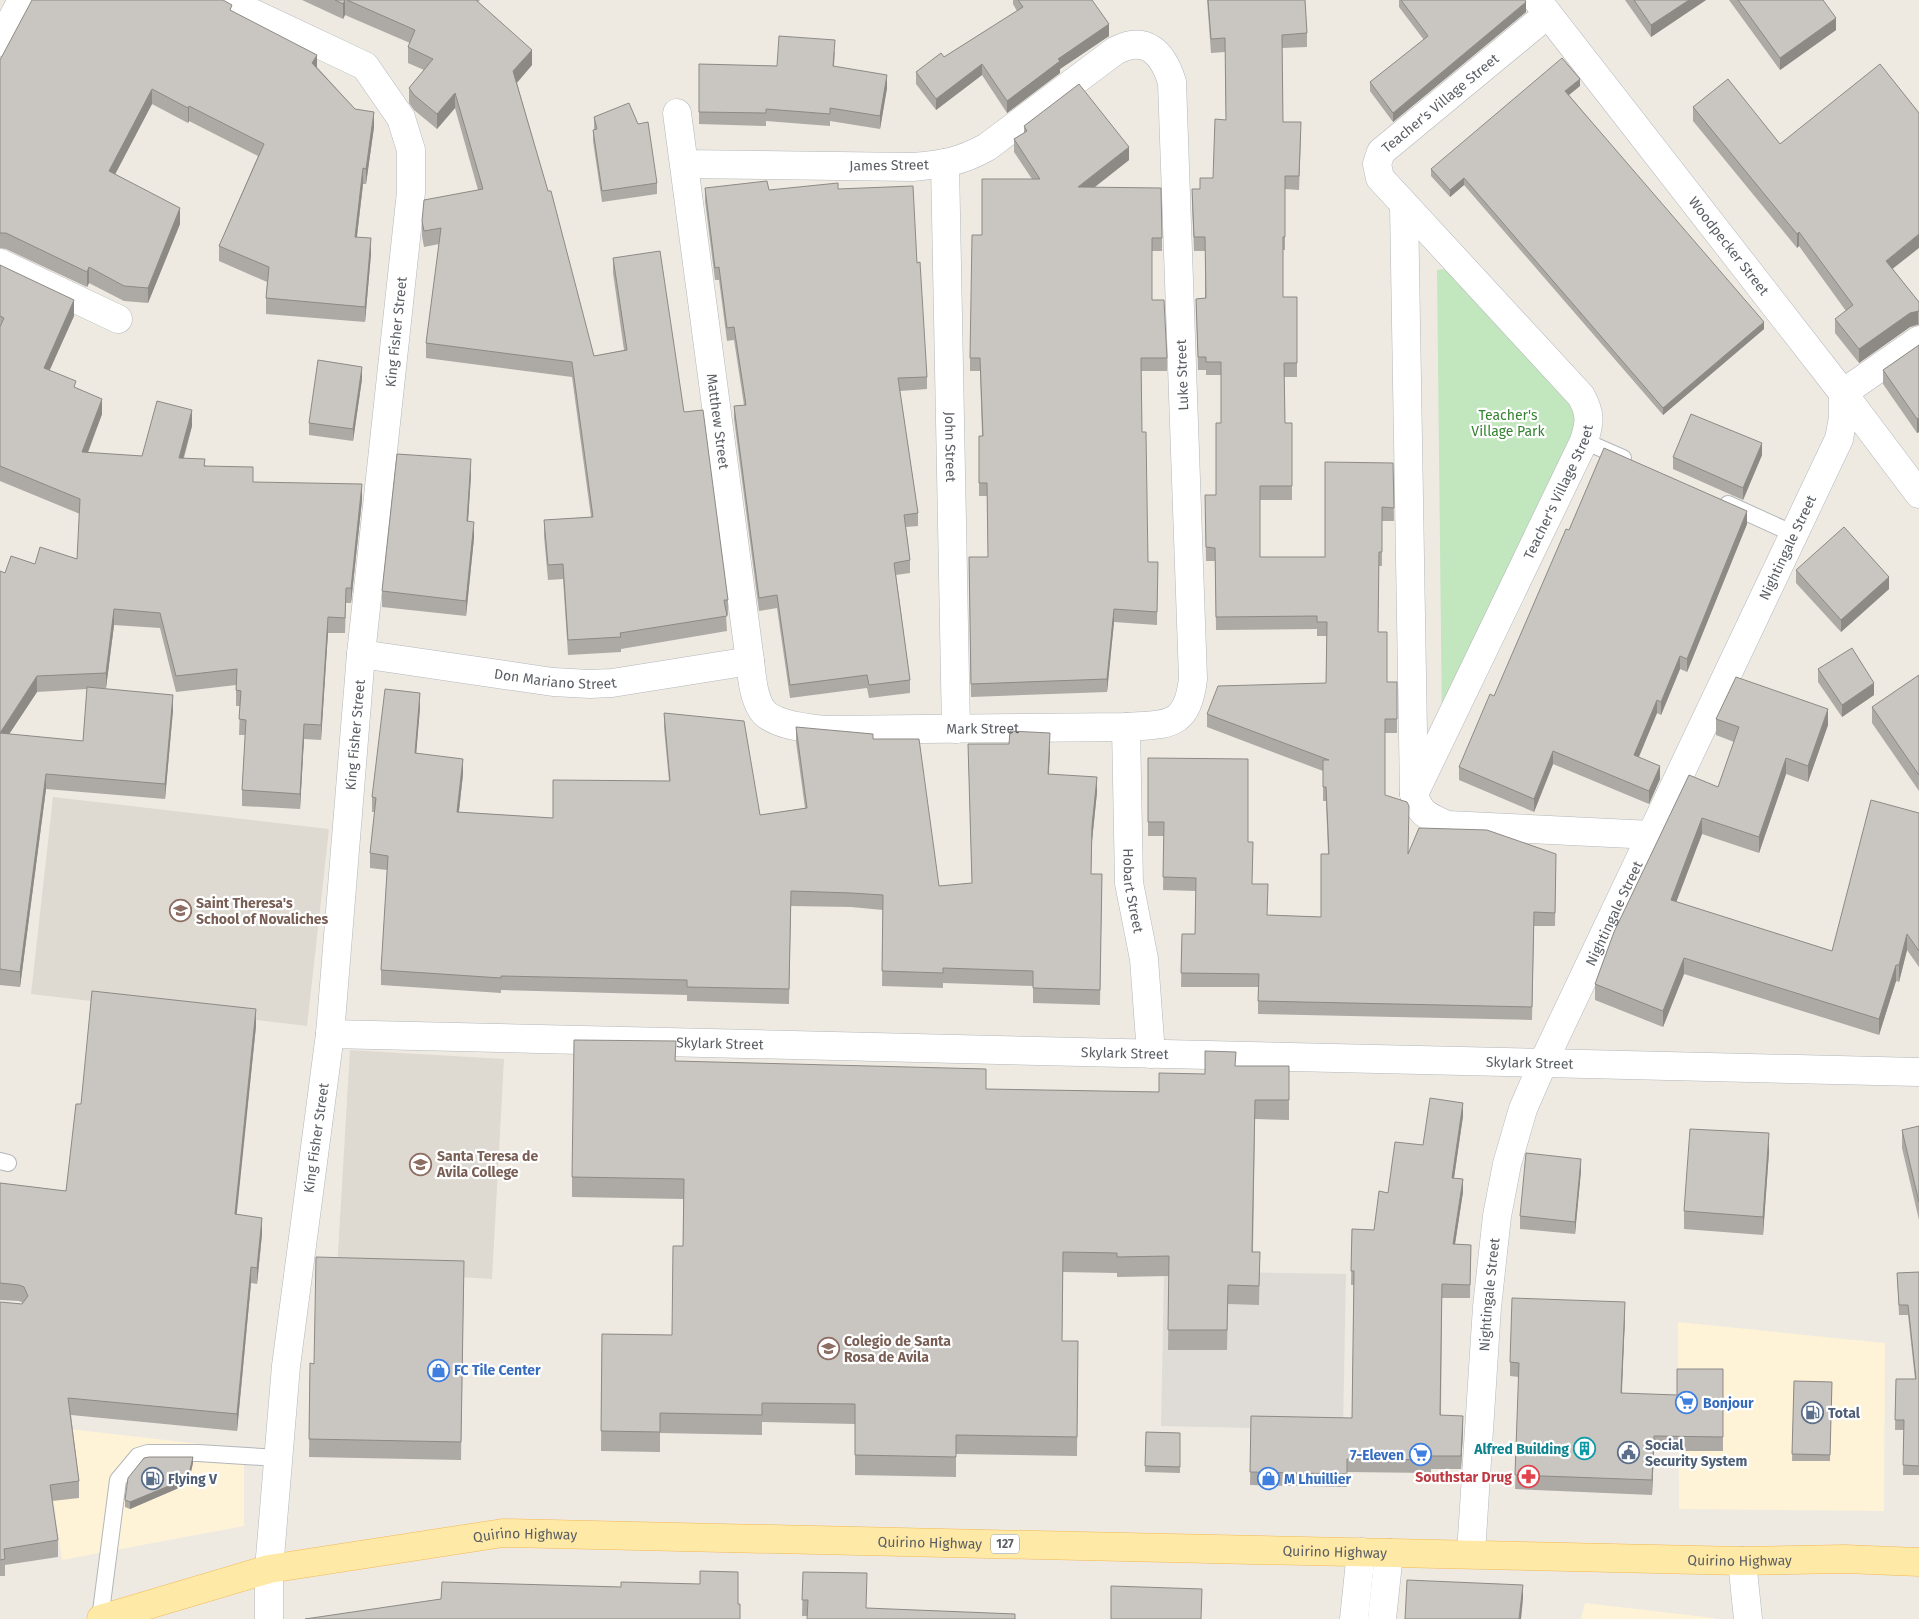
<svg xmlns="http://www.w3.org/2000/svg" width="1919" height="1619" viewBox="0 0 1919 1619" font-family="'Fira Sans',sans-serif">
<rect width="100%" height="100%" fill="#eeeae2"/>
<g fill="#fef2d7">
<path d="M1678 1322 1885 1343 1884 1511 1679 1509Z"/>
<path d="M43 1426 244 1449V1526L62 1560Z"/>
<path d="M1585 1603 1714 1618V1619H1581Z"/>
</g>
<path fill="#dfdcd7" d="M1164 1271 1346 1274 1343 1430 1161 1426Z"/>
<g fill="#ded9d1">
<path d="M53 797 329 829 307 1026 31 994Z"/>
<path d="M350 1050 504 1059 492 1279 337 1269Z"/>
</g>
<path fill="#c2e6be" d="M1458 267 1591 410 1442 728 1437 270Z"/>
<g fill="none" stroke-linecap="round" stroke-linejoin="round">
<defs>
<g id="lane">
<path d="M1584 441 1623 458"/>
<path d="M1728 504 1794 534"/>
<path d="M0 1161 8 1163"/>
<path d="M100 1619 118 1480 138 1456 148 1453H198L278 1458"/>
</g>
<g id="street">
<path d="M225 0 365 66 401 118 411 150V192L361 654 330 1034 286 1366 269 1569V1619"/>
<path d="M0 42 22 0"/>
<path id="s1" d="M677 113 750 661C752 677 753 696 762 710 774 726 808 728 825 730L1126 727C1168 724 1187 728 1193 679L1172 82C1163 53 1146 34 1115 51L987 147C960 162 944 164 913 167L684 164"/>
<path id="s2" d="M945 163 956 729"/>
<path d="M1404 205 1414 794C1420 815 1428 816 1447 825L1652 835"/>
<path d="M0 263 118 319"/>
<path d="M1919 340 1843 393 1919 494"/>
<path id="s3" d="M361 654 553 682 590 684 612 683 750 661"/>
<path id="s4" d="M1126 727 1129 883 1144 959 1151 1054"/>
<path id="s5" d="M1414 794 1584 441C1590 422 1591 414 1581 396L1380 178 1377 164 1381 152 1548 14"/>
<path id="s6" d="M330 1034 1919 1072"/>
<path d="M1742 1561 1748 1619"/>
<path d="M1354 1619 1361 1552"/>
<path d="M1382 1619 1389 1553"/>
</g>
<g id="secondary">
<path id="s7" d="M1471 1553 1487 1307 1497 1216 1507 1164 1523 1109 1543 1063 1839 439 1843 418V393L1537 0"/>
</g>
<g id="primary">
<path id="s8" d="M101 1619 269 1569 503 1533 1742 1561 1844 1559 1919 1562"/>
</g>
</defs>
<use href="#lane" stroke="#b3b6ba" stroke-width="18"/>
<use href="#street" stroke="#b3b6ba" stroke-width="29"/>
<use href="#secondary" stroke="#b4b8bd" stroke-width="29"/>
<use href="#primary" stroke="#f3b956" stroke-width="29"/>
<use href="#lane" stroke="#fff" stroke-width="16"/>
<use href="#street" stroke="#fff" stroke-width="28"/>
<use href="#secondary" stroke="#fff" stroke-width="28"/>
<use href="#primary" stroke="#ffe9a6" stroke-width="28"/>
</g>
<g fill="#ada9a5" fill-rule="evenodd">
<path d="M302 0H480L478 2 532 65 517 83 594 356 624 350 613 273V258L684 412 728 600V615H726L727 631 621 649V652L568 655 563 579 548 580 544 536V520L591 517 572 377 426 358V343L439 244 424 247 422 236V221L478 190 455 108 437 129 414 110 409 103V88L424 70 408 63V47L410 43 345 15 343 19Z"/>
<path d="M1013 0H1092L1109 36 1060 69V73L1007 113 982 75 936 110 916 84V72L944 57 1017 11 1013 4Z"/>
<path d="M1207 0H1305L1307 33V47L1282 48 1283 122 1301 136 1299 190 1285 189V250H1283V297H1297V377H1284L1285 423H1292V500H1260V557H1325L1393 463 1394 521H1382V566H1379L1378 632 1387 682H1397V733H1385V795L1409 853 1556 854 1555 926H1534L1532 1020 1258 1014V987H1181L1182 934H1195L1196 891 1163 890 1164 836H1148V758L1248 842 1252 884 1267 915 1321 917 1328 854 1326 801H1323V771L1207 727V714L1326 683 1327 636H1317V629L1216 630 1215 561H1206L1205 495H1216L1221 423V375H1206V370H1198L1196 299 1205 298V251H1194L1192 202V189H1200L1213 178 1226 120 1225 52 1211 53Z"/>
<path d="M1399 0H1525L1526 12 1393 122 1370 91V82L1424 40 1399 7Z"/>
<path d="M1625 0H1706L1651 37Z"/>
<path d="M1729 0H1823L1836 30 1780 70Z"/>
<path d="M232 11 317 67 355 109 374 127 366 184H363L357 237 371 254 365 322 266 314V298L267 282 219 261V246L258 156 189 121 188 123 152 104 115 174 180 224 148 303 124 301 89 283 87 287 6 249 0 248V60Z"/>
<path d="M835 52 834 66 887 88 880 129 830 121V126L766 121V126L699 124V64L777 66Z"/>
<path d="M1580 86 1569 95 1764 329 1663 415 1464 185 1450 197 1431 176V169Z"/>
<path d="M1693 107 1780 144 1893 269 1919 302V325L1910 327 1859 363 1835 333V319L1846 311 1799 246 1797 248 1693 121Z"/>
<path d="M594 117 657 183V194L602 202 593 141V130H594Z"/>
<path d="M1024 126 1129 160 1095 187 1162 238V251H1152V300L1167 358V371H1141L1142 432 1148 562H1158L1157 625 1114 622 1107 692 971 697 969 557H988L987 496H979V436H982L980 371H970V358L982 235 1032 179 1014 152V139L1024 133Z"/>
<path d="M705 188 769 190 838 189 917 263 927 377V389L900 391 918 513V526L906 527 910 560V573L896 575 910 680V693L869 698 867 688 790 698 777 608 759 611 734 419V406L744 405 734 340 727 341 719 280H715L705 201Z"/>
<path d="M0 265 74 316 49 370 76 388 102 414 88 453 142 456 192 426 184 458 253 482 362 500 351 603H346L345 633H328L321 740 304 739 300 809 242 806V790L245 735H239L240 706H236V685L176 692 160 628 114 625 106 688 99 689 173 710 165 799 46 789 20 987 0 985V571L5 573 35 564 77 559 80 514 0 481ZM87 689 83 741 9 734 37 692Z"/>
<path d="M1919 345V432L1917 433 1883 384V370Z"/>
<path d="M362 379 353 441 309 435V423Z"/>
<path d="M1762 455 1743 500 1673 469V457Z"/>
<path d="M471 475 468 521 474 538 466 616 382 607V591Z"/>
<path d="M1747 524 1687 672 1680 669 1661 715 1657 713 1639 757 1660 779 1649 804 1553 764 1534 812 1459 780V767L1494 696 1569 530Z"/>
<path d="M1796 570 1889 589 1841 632 1796 583Z"/>
<path d="M1818 669 1874 695 1842 717 1818 682Z"/>
<path d="M1919 675V791L1872 723V707Z"/>
<path d="M420 708 416 753 463 774 459 812 553 818 669 781 664 728V713L760 815 805 808 796 742V727L873 739 939 886 972 883 968 744 1050 748 1049 774 1097 792 1092 841 1091 874H1102L1100 1005 1033 1003V986L943 983V988L882 986 883 910 851 907 791 906 789 1004 687 1001V995L501 990V993L381 985V970L387 870 370 868V853L375 812H372V797Z"/>
<path d="M1716 719 1828 725 1808 782 1786 774 1759 853 1702 834 1676 902 1832 951 1919 813V967L1907 950 1899 982 1896 981 1879 1035 1684 974 1663 1027 1595 1000V984L1718 787 1734 742 1716 735Z"/>
<path d="M256 1026 236 1214 262 1234 257 1284 251 1283 237 1431 71 1415 79 1481V1498L52 1501 58 1540V1557L5 1565V1576H0V1302L22 1304 23 1303 19 1301 0 1300V1183L66 1191 81 1104Z"/>
<path d="M676 1061 986 1089 1159 1092 1205 1074 1236 1066H1289V1120L1255 1119 1253 1252H1260L1259 1305 1228 1304 1227 1350H1168L1169 1276 1117 1277V1273L1063 1272 1062 1341H1078L1077 1456 956 1454V1477L855 1475V1424L762 1422V1435L660 1433V1452L601 1451 602 1334 672 1335 683 1246V1199L572 1197V1177Z"/>
<path d="M1463 1116 1454 1178 1463 1192 1455 1244 1471 1245 1470 1298H1442L1441 1415 1463 1429 1461 1469H1431V1473L1347 1472V1487L1250 1485 1251 1416 1352 1418 1354 1285H1351L1352 1229 1374 1230 1388 1193 1423 1145Z"/>
<path d="M1919 1126V1220L1902 1148V1130Z"/>
<path d="M1769 1152 1763 1235 1684 1229V1211Z"/>
<path d="M1581 1171 1575 1234 1520 1229V1216Z"/>
<path d="M464 1261 461 1460 309 1457 310 1363 314 1364Z"/>
<path d="M1919 1272V1475H1903L1904 1430H1895L1896 1379H1915L1908 1315H1899L1897 1273Z"/>
<path d="M1625 1316 1622 1393 1723 1437V1451H1654L1652 1495 1515 1489 1519 1377 1510 1376V1362Z"/>
<path d="M1794 1381 1832 1382 1830 1461H1792Z"/>
<path d="M1146 1432 1180 1433V1473L1145 1472Z"/>
<path d="M193 1463 188 1484 130 1509 125 1507V1500Z"/>
<path d="M803 1572 867 1608 807 1616H802Z"/>
</g>
<g fill="#8d8a86">
<path d="M345 0V15L343 19V4Z"/>
<path d="M1689 0H1706L1651 37V25Z"/>
<path d="M1526 2V12L1393 122V113Z"/>
<path d="M1836 18V30L1780 70V58Z"/>
<path d="M1109 24V36L1060 69V73L1007 113V101L1058 59Z"/>
<path d="M532 50V65L513 87V71Z"/>
<path d="M317 55V70L312 63Z"/>
<path d="M982 64V75L936 110V99Z"/>
<path d="M887 75V88L880 129V116Z"/>
<path d="M1580 79V86L1565 98V91Z"/>
<path d="M152 89V104L109 186V171Z"/>
<path d="M455 93V108L437 129V114Z"/>
<path d="M189 106V121L188 123V108Z"/>
<path d="M374 112V127L366 184V169Z"/>
<path d="M1129 147V160L1078 200V187Z"/>
<path d="M363 168V184L355 252V237Z"/>
<path d="M1464 178V185L1450 197V190Z"/>
<path d="M180 208V224L148 303V288Z"/>
<path d="M1799 232V246L1797 248V234Z"/>
<path d="M1919 234V248L1886 274V261Z"/>
<path d="M371 238V254L365 322V307Z"/>
<path d="M89 267V283L87 287V272Z"/>
<path d="M74 300V316L44 383V368Z"/>
<path d="M1918 310V324L1910 327 1859 363V349L1910 313Z"/>
<path d="M1764 322V329L1663 415V408Z"/>
<path d="M362 367V379L353 441V429Z"/>
<path d="M102 399V414L82 467V452Z"/>
<path d="M192 410V426L179 473V458Z"/>
<path d="M1919 418V432L1917 433V419Z"/>
<path d="M1762 443V455L1743 500V488Z"/>
<path d="M471 459V475L467 537V521Z"/>
<path d="M362 484V500L351 603V588Z"/>
<path d="M1747 511V524L1687 672V659Z"/>
<path d="M474 522V538L466 616V601Z"/>
<path d="M1889 577V589L1841 632V620Z"/>
<path d="M114 609V625L106 688V673Z"/>
<path d="M1114 609V622L1107 692V679Z"/>
<path d="M328 617V633L321 740V725Z"/>
<path d="M1680 656V669L1661 715V702Z"/>
<path d="M37 676V692L0 748V733Z"/>
<path d="M1874 683V695L1842 717V705Z"/>
<path d="M420 693V708L415 768V753Z"/>
<path d="M173 695V710L165 799V784Z"/>
<path d="M1657 700V713L1634 768V755Z"/>
<path d="M1828 709V725L1808 782V766Z"/>
<path d="M304 724V739L300 809V794Z"/>
<path d="M1050 733V748L1048 789V774Z"/>
<path d="M1553 751V764L1534 812V799Z"/>
<path d="M1786 758V774L1759 853V837Z"/>
<path d="M463 759V774L457 827V812Z"/>
<path d="M1660 766V779L1649 804V791Z"/>
<path d="M46 774V789L20 987V972Z"/>
<path d="M1097 777V792L1092 841V826Z"/>
<path d="M1702 818V834L1671 916V900Z"/>
<path d="M1907 934V950L1899 982V965Z"/>
<path d="M1684 958V974L1663 1027V1011Z"/>
<path d="M1896 965V981L1879 1035V1019Z"/>
<path d="M256 1009V1026L235 1231V1214Z"/>
<path d="M1463 1103V1116L1452 1191V1178Z"/>
<path d="M1769 1133V1152L1763 1235V1217Z"/>
<path d="M1581 1159V1171L1575 1234V1222Z"/>
<path d="M1463 1179V1192L1453 1257V1244Z"/>
<path d="M262 1218V1234L257 1284V1268Z"/>
<path d="M251 1267V1283L237 1431V1414Z"/>
<path d="M1625 1302V1316L1621 1407V1393Z"/>
<path d="M1463 1416V1429L1461 1469V1456Z"/>
<path d="M1654 1436V1451L1652 1495V1480Z"/>
<path d="M193 1457V1463L188 1484 130 1509V1502Z"/>
<path d="M1523 1585V1599L1521 1619H1519Z"/>
</g>
<g fill="#c9c5c0" stroke="#8d8a86">
<path d="M32 0H223L232 5 230 10 317 55 312 63 355 109 374 112 366 169 363 168 355 237 371 238 365 307 266 298 269 267 219 246 264 144 189 106 188 108 152 89 109 171 180 208 148 288 124 286 89 267 87 272 6 233H0V60Z"/>
<path d="M335 0H345L343 4Z"/>
<path d="M347 0H476L532 50 513 71 548 191H551L594 356 627 350 613 258 660 251 684 412 703 410 728 600H724L727 616 620 633 621 637 568 640 563 564 548 565 544 520 593 517 572 362 426 343 441 228 424 231 422 221 424 200 483 189 455 93 437 114 414 95 409 88 433 59 408 47 415 30Z"/>
<path d="M1018 0H1092L1109 24 1058 59 1060 61 1007 101 982 64 936 99 916 72 941 53 944 57 1023 7Z"/>
<path d="M1208 0H1305L1307 33 1282 35 1283 122H1301L1299 176H1285V237H1283V297H1297V363H1284L1285 423H1292V486H1260V557H1325V462L1393 463 1394 508 1382 507V552H1379L1378 632H1387V682H1397V719H1385V795L1407 802 1409 806 1408 854 1419 828 1487 830 1556 854 1555 913 1534 912 1532 1007 1258 1001 1259 974 1181 973 1182 934H1195L1196 878 1163 877 1164 822H1148V758L1248 759V842H1253L1252 884H1268L1267 915 1321 917V854H1329L1326 787H1323V760H1329L1207 714 1218 686 1326 683 1327 622H1317V616L1216 617 1215 548 1206 547 1205 495H1216V423H1221V362H1206V357H1198L1196 299 1206 298 1205 237H1194L1192 189H1200V178H1213L1215 119 1226 120 1225 38 1211 39Z"/>
<path d="M1401 0H1525L1526 2 1393 113 1370 82 1428 36Z"/>
<path d="M1634 0H1689L1651 25Z"/>
<path d="M1738 0H1823L1836 18 1780 58Z"/>
<path d="M779 36 835 40 833 66 887 75 880 116 830 108V114L766 109V113L699 112V64L777 66Z"/>
<path d="M1562 58 1580 79 1565 91 1764 322 1663 408 1464 178 1450 190 1431 169Z"/>
<path d="M1880 64 1919 113V234L1886 261 1919 302V311L1910 313 1859 349 1835 319 1853 305 1799 232 1797 234 1693 107 1728 79 1780 144Z"/>
<path d="M1079 84 1129 147 1078 187 1161 188 1162 238H1152V300H1164L1167 358H1141L1142 432H1146L1148 562H1158L1157 612 1114 609 1107 679 971 684 969 557H988L987 483H979V436H983L980 358H970L972 235H982V179H1040L1014 139 1027 131 1024 126Z"/>
<path d="M629 103 638 124 648 122 657 183 602 191 593 130 597 129 594 117Z"/>
<path d="M767 181 769 190 838 183V189L913 186 917 263 920 262 927 377 898 378 918 513 904 515 910 560 894 563 910 680 869 685 867 675 790 685 777 595 759 598 734 406 746 405 734 327 727 328 719 267 715 268 705 188Z"/>
<path d="M0 265 74 300 44 368 76 381 74 387 102 399 82 452 142 456 157 401 192 410 179 458 205 459 204 466 253 467V482L362 484 351 588H346L345 618 328 617 321 725 304 724 300 794 242 790 246 720 239 719 241 691 236 690 237 669 176 676 160 613 114 609 106 673 37 676 0 733V571L5 573 11 556 35 564 40 547 77 559 80 499 0 466V327L4 318 0 316Z"/>
<path d="M1919 345V418L1917 419 1883 370Z"/>
<path d="M318 360 362 367 353 429 309 423Z"/>
<path d="M1691 414 1762 443 1743 488 1673 457Z"/>
<path d="M1604 448 1747 511 1687 659 1680 656 1661 702 1657 700 1634 755 1660 766 1649 791 1553 751 1534 799 1459 767 1490 694 1494 696 1566 529 1569 530Z"/>
<path d="M397 454 471 459 467 521 474 522 466 601 382 591Z"/>
<path d="M1844 527 1889 577 1841 620 1796 570Z"/>
<path d="M1852 648 1874 683 1842 705 1818 669Z"/>
<path d="M1919 675V775L1872 707Z"/>
<path d="M1736 677 1828 709 1808 766 1786 758 1759 837 1702 818 1671 900 1832 951 1871 800 1919 813V951L1907 934 1899 965H1896L1879 1019 1684 958 1663 1011 1595 984 1614 932 1689 775 1718 787 1739 727 1716 719Z"/>
<path d="M87 687 173 695 165 784 46 774 20 972 0 969V733L83 741Z"/>
<path d="M385 689 420 693 415 753 463 759 457 812 553 818V780L670 781 664 713 744 721 760 815 807 808 796 727 873 734V739H919L939 886 972 883 968 744H1009L1010 731 1050 733 1048 774 1097 777 1092 826 1091 874H1102L1100 990 1033 988V971L943 968V973L882 971 883 895 851 893 791 891 789 989 687 987V980L501 976V978L381 970 388 856 370 853 376 798 372 797Z"/>
<path d="M92 991 256 1009 235 1214 262 1218 257 1268 251 1267 237 1414 68 1398 79 1481 50 1485 58 1540 4 1549 5 1559 0 1560V1302L22 1304 28 1296 24 1287 19 1285 0 1283V1183L66 1191 76 1104H81Z"/>
<path d="M574 1040 676 1041 675 1061 986 1069V1089L1159 1092V1073L1205 1074V1051L1236 1052 1235 1066H1289V1100H1255L1252 1252H1260L1259 1286 1228 1285 1227 1330H1168L1169 1256 1117 1257V1253L1063 1252 1062 1341H1078L1077 1437 956 1435V1457L855 1455V1404L762 1403V1415L660 1413V1432L601 1431 602 1334 672 1335 673 1246H683L684 1179 572 1177Z"/>
<path d="M1430 1098 1463 1103 1452 1178 1463 1179 1453 1244 1471 1245 1470 1285 1442 1284 1440 1415 1463 1416 1461 1456H1431V1460L1347 1459V1474L1250 1472 1251 1416 1352 1418 1354 1271H1351L1352 1229 1374 1230 1379 1191 1388 1193 1395 1142 1423 1145Z"/>
<path d="M1919 1126V1202L1902 1130Z"/>
<path d="M1690 1129 1769 1133 1763 1217 1684 1211Z"/>
<path d="M1526 1153 1581 1159 1575 1222 1520 1216Z"/>
<path d="M316 1257 464 1261 461 1442 309 1439 310 1363 314 1364Z"/>
<path d="M1919 1272V1466L1903 1465 1904 1420H1895L1896 1379H1916L1908 1305H1899L1897 1273Z"/>
<path d="M1512 1298 1625 1302 1621 1393 1677 1395V1369H1723V1437L1654 1436 1652 1480 1515 1475 1519 1363 1510 1362Z"/>
<path d="M1794 1381 1832 1382 1830 1455 1792 1454Z"/>
<path d="M1146 1432 1180 1433V1467L1145 1466Z"/>
<path d="M149 1457H193L188 1478 130 1502 125 1500 128 1478 144 1458Z"/>
<path d="M700 1571 738 1572V1604H740V1619H305L441 1599 442 1582 621 1587V1582L700 1584Z"/>
<path d="M803 1572 867 1573 866 1608 1015 1614V1619H807L808 1600H802Z"/>
<path d="M1407 1580 1523 1585 1519 1619H1405Z"/>
<path d="M1111 1586 1202 1589 1201 1619H1111Z"/>
</g>
<defs>
<symbol id="school-ring" viewBox="-11 -11 22 22"><circle r="9.5" fill="#fff" stroke="#8d6e63" stroke-width="1.5"/><path d="M0-5L7-2L0 1L-7-2ZM-4 1L0 2.5L4 1V4Q0 6-4 4Z" fill="#8d6e63"/></symbol>
<symbol id="university-ring" viewBox="-11 -11 22 22"><circle r="9.5" fill="#fff" stroke="#8d6e63" stroke-width="1.5"/><path d="M0-5L7-2L0 1L-7-2ZM-4 1L0 2.5L4 1V4Q0 6-4 4Z" fill="#8d6e63"/></symbol>
<symbol id="shop-ring" viewBox="-11 -11 22 22"><circle r="9.5" fill="#fff" stroke="#3f7fe0" stroke-width="1.5"/><path d="M-5-2.5h2.3a2.7 3.5 0 0 1 5.4 0H5L5.5 6h-11ZM-1.5-2.5h3a1.5 2.3 0 0 0-3 0Z" fill="#3f7fe0"/></symbol>
<symbol id="supermarket-ring" viewBox="-11 -11 22 22"><circle r="9.5" fill="#fff" stroke="#3f7fe0" stroke-width="1.5"/><path d="M-6-5.5h2.5l.6 2H6L4.5 2H-2.5L-4.4-4H-6ZM-1.5 3.2a1.3 1.3 0 1 0 .1 0ZM3 3.2a1.3 1.3 0 1 0 .1 0Z" fill="#3f7fe0"/></symbol>
<symbol id="fuel-ring" viewBox="-11 -11 22 22"><circle r="9.5" fill="#fff" stroke="#5c6f8a" stroke-width="1.5"/><path d="M-5.5-6h7V0h2V4h1.3V-2.5L3-4.5l.8-.8L6-3V5H2.5V1h-1V6h-7ZM-4.2-4.7v3.2H.2V-4.7Z" fill="#5c6f8a"/></symbol>
<symbol id="building-ring" viewBox="-11 -11 22 22"><circle r="9.5" fill="#fff" stroke="#0f9aa8" stroke-width="1.5"/><path d="M-4-6H4V6H1V3H-1V6H-4ZM-2.5-4.3h1.7v1.8h-1.7ZM.8-4.3h1.7v1.8H.8ZM-2.5-1h1.7V.8h-1.7ZM.8-1h1.7V.8H.8Z" fill="#0f9aa8"/></symbol>
<symbol id="civic-ring" viewBox="-11 -11 22 22"><circle r="9.5" fill="#fff" stroke="#5c6f8a" stroke-width="1.5"/><path d="M-.6-6.5H3V-4.5H.6V-3L4-1V1h2V6H-6V1h2V-1L-.6-3ZM-1.2 2.5V6h2.4V2.5Z" fill="#5c6f8a"/></symbol>
<symbol id="pharmacy-ring" viewBox="-11 -11 22 22"><circle r="9.5" fill="#fff" stroke="#e0444e" stroke-width="1.5"/><path d="M-2-6h4v4h4v4h-4v4h-4v-4h-4v-4h4Z" fill="#e0444e"/></symbol>
</defs>
<g fill-rule="evenodd">
<use href="#school-ring" x="168" y="898" width="25" height="25"/>
<use href="#university-ring" x="408" y="1152" width="25" height="25"/>
<use href="#school-ring" x="816" y="1336" width="25" height="25"/>
<use href="#shop-ring" x="426" y="1358" width="25" height="25"/>
<use href="#supermarket-ring" x="1674" y="1390" width="25" height="25"/>
<use href="#fuel-ring" x="1800" y="1400" width="25" height="25"/>
<use href="#building-ring" x="1572" y="1436" width="25" height="25"/>
<use href="#civic-ring" x="1616" y="1440" width="25" height="25"/>
<use href="#supermarket-ring" x="1408" y="1442" width="25" height="25"/>
<use href="#pharmacy-ring" x="1516" y="1464" width="25" height="25"/>
<use href="#fuel-ring" x="140" y="1466" width="25" height="25"/>
<use href="#shop-ring" x="1256" y="1466" width="25" height="25"/>
</g>
<g text-anchor="middle" stroke-width="4.5" stroke-linejoin="round" paint-order="stroke">
<rect fill="#fff" stroke="#8c8f92" stroke-width="1" x="991" y="1534.5" width="28" height="19" rx="4"/>
<g font-size="12" font-weight="bold" fill="#5b5f64">
<text x="1005" y="1548">127</text>
</g>
<g font-size="14" fill="#5b5f64" stroke="#fff">
<text dy="5" stroke="none"><textPath href="#s5" startOffset="839">Teacher's Village Street</textPath></text>
<text transform="translate(889 165) rotate(-1)" y="5">James Street</text>
<text transform="translate(1729 246) rotate(52)" y="5">Woodpecker Street</text>
<text transform="translate(396 332) rotate(-84)" y="5">King Fisher Street</text>
<text transform="translate(1182 375) rotate(-92)" y="5">Luke Street</text>
<text dy="5" stroke="none"><textPath href="#s1" startOffset="311">Matthew Street</textPath></text>
<text dy="5" stroke="none"><textPath href="#s2" startOffset="284">John Street</textPath></text>
<text dy="5" stroke="none"><textPath href="#s5" startOffset="335">Teacher's Village Street</textPath></text>
<text dy="5" stroke="none"><textPath href="#s7" startOffset="1069">Nightingale Street</textPath></text>
<text dy="5" stroke="none"><textPath href="#s3" startOffset="196">Don Mariano Street</textPath></text>
<text dy="5" stroke="none"><textPath href="#s1" startOffset="829">Mark Street</textPath></text>
<text transform="translate(355 735) rotate(-85)" y="5">King Fisher Street</text>
<text dy="5" stroke="none"><textPath href="#s4" startOffset="164">Hobart Street</textPath></text>
<text dy="5" stroke="none"><textPath href="#s7" startOffset="664">Nightingale Street</textPath></text>
<text dy="5" stroke="none"><textPath href="#s6" startOffset="390">Skylark Street</textPath></text>
<text dy="5" stroke="none"><textPath href="#s6" startOffset="795">Skylark Street</textPath></text>
<text dy="5" stroke="none"><textPath href="#s6" startOffset="1200">Skylark Street</textPath></text>
<text transform="translate(316 1138) rotate(-82)" y="5">King Fisher Street</text>
<text dy="5" stroke="none"><textPath href="#s7" startOffset="259">Nightingale Street</textPath></text>
<text dy="5" stroke="none"><textPath href="#s8" startOffset="434">Quirino Highway</textPath></text>
<text dy="5" stroke="none"><textPath href="#s8" startOffset="839">Quirino Highway</textPath></text>
<text dy="5" stroke="none"><textPath href="#s8" startOffset="1244">Quirino Highway</textPath></text>
<text dy="5" stroke="none"><textPath href="#s8" startOffset="1649">Quirino Highway</textPath></text>
</g>
<g font-size="14" fill="#368333" stroke="#fff">
<text x="1508" y="420">Teacher's<tspan x="1508" dy="16">Village Park</tspan></text>
</g>
<g font-size="14" font-weight="bold" fill="#785e54" stroke="#fff" text-anchor="start">
<text x="196" y="908">Saint Theresa's<tspan x="196" dy="16">School of Novaliches</tspan></text>
<text x="437" y="1161">Santa Teresa de<tspan x="437" dy="16">Avila College</tspan></text>
<text x="844" y="1346">Colegio de Santa<tspan x="844" dy="16">Rosa de Avila</tspan></text>
</g>
<g font-size="14" font-weight="bold" fill="#366cbe" stroke="#fff" text-anchor="start">
<text x="454" y="1375">FC Tile Center</text>
<text x="1703" y="1408">Bonjour</text>
<text x="1404" y="1460" text-anchor="end">7-Eleven</text>
<text x="1284" y="1484">M Lhuillier</text>
</g>
<g font-size="14" font-weight="bold" fill="#4e5e75" stroke="#fff" text-anchor="start">
<text x="1828" y="1418">Total</text>
<text x="1645" y="1450">Social<tspan x="1645" dy="16">Security System</tspan></text>
<text x="168" y="1484">Flying V</text>
</g>
<g font-size="14" font-weight="bold" fill="#0d838f" stroke="#fff" text-anchor="end">
<text x="1569" y="1454">Alfred Building</text>
</g>
<g font-size="14" font-weight="bold" fill="#be3a42" stroke="#fff" text-anchor="end">
<text x="1512" y="1482">Southstar Drug</text>
</g>
</g>
</svg>
